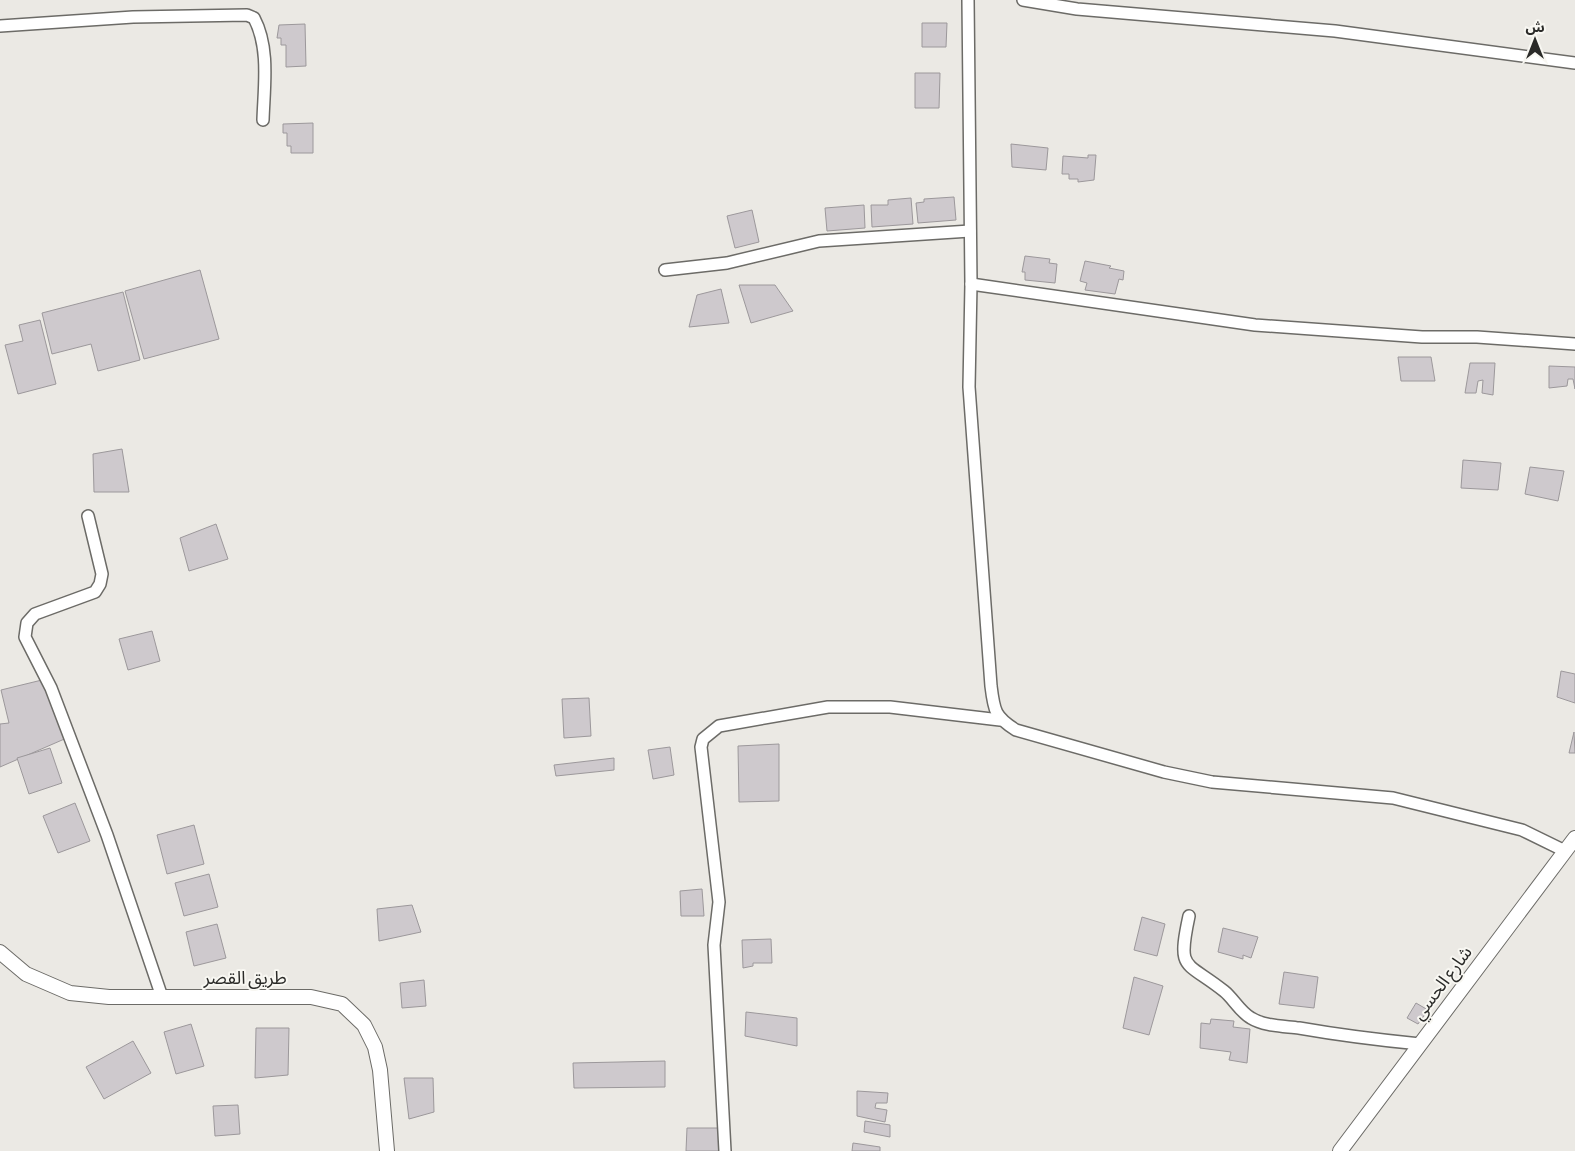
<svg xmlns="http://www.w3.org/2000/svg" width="1575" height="1151" viewBox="0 0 1575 1151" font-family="'Asap Condensed','Noto Sans Arabic',sans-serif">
<rect width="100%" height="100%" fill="#ebe9e4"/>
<g fill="#cec9cd" stroke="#9c989b">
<path d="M922 23H947L946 47H922Z"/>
<path d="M305 24 306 66 286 67V45H281V38H277L279 25Z"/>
<path d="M915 73H940L939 108H915Z"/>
<path d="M313 123V153H291V146H287V133H283V124Z"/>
<path d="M1011 144 1048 148 1046 170 1012 167Z"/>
<path d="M1088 155H1096L1094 180 1078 182V179H1069V174H1062L1063 156 1088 158Z"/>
<path d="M954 197 956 220 918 223 916 203 924 202V199Z"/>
<path d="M911 198 913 224 872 227 871 205H888V200Z"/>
<path d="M864 205 865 228 827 231 825 208Z"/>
<path d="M752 210 759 242 735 248 727 216Z"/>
<path d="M1025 256 1050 259 1049 263 1057 264 1055 283 1025 280V272H1022Z"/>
<path d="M1085 261 1111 266 1109 268 1124 271 1123 280 1119 279 1115 294 1085 290 1087 283 1080 281Z"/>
<path d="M200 270 219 339 144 359 125 291Z"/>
<path d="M739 285H775L793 311 751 323Z"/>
<path d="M721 289 729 323 689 327 697 295Z"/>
<path d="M123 292 140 360 98 371 91 344 52 354 42 313Z"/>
<path d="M40 320 56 384 18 394 5 345 23 341 19 325Z"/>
<path d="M1398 357H1431L1435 381H1401Z"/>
<path d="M1470 363H1495L1493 395 1482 393 1483 380 1478 381 1476 393H1465Z"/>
<path d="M1549 366 1575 367V389L1573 379H1568L1567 386 1549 388Z"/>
<path d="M122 449 129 492H94L93 454Z"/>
<path d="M1463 460 1501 463 1498 490 1461 488Z"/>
<path d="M1530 467 1564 471 1558 501 1525 494Z"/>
<path d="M216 524 228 559 189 571 180 538Z"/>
<path d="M152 631 160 661 128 670 119 639Z"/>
<path d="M1561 671 1575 674V703L1557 697Z"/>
<path d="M46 679 69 737 0 767V724L9 723 1 690Z"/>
<path d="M589 698 591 736 564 738 562 699Z"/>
<path d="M1574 732 1575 753H1569Z"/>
<path d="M779 744V801L739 802 738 746Z"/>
<path d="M670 747 674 775 653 779 648 750Z"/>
<path d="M50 748 62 783 29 794 17 758Z"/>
<path d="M614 758V770L556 776 554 765Z"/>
<path d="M75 803 90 841 58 853 43 816Z"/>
<path d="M194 825 204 864 167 874 157 835Z"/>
<path d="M209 874 218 907 184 916 175 883Z"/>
<path d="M702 889 704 916H681L680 891Z"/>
<path d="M412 905 421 932 379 941 377 909Z"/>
<path d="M1142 917 1165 924 1157 956 1134 950Z"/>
<path d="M217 924 226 958 194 966 186 932Z"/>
<path d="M1223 928 1258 937 1251 958 1243 955V959L1218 952Z"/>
<path d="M771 939 772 963H753V966L743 968 742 940Z"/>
<path d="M1284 972 1318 977 1314 1008 1279 1004Z"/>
<path d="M1134 977 1163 986 1149 1035 1123 1028Z"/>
<path d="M424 980 426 1006 402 1008 400 983Z"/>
<path d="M1416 1003 1428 1010 1418 1024 1407 1018Z"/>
<path d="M746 1012 797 1018V1046L745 1036Z"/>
<path d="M1211 1019 1234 1021 1233 1027 1250 1029 1247 1063 1229 1060 1231 1052 1200 1048 1201 1023 1210 1024Z"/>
<path d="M191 1024 204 1066 176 1074 164 1032Z"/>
<path d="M256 1028H289L288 1075 255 1078Z"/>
<path d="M133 1041 151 1073 104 1099 86 1067Z"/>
<path d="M665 1061V1087L574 1088 573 1063Z"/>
<path d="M404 1078H433L434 1112 409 1119Z"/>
<path d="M857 1091 888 1093 887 1103H876L875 1108 887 1110 885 1122 857 1116Z"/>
<path d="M238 1105 240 1134 215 1136 213 1106Z"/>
<path d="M865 1121 890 1125V1137L864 1132Z"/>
<path d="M687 1128H720L721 1151H686Z"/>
<path d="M853 1143 880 1147V1151H852Z"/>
</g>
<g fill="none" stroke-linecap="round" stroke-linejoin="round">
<defs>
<g id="minor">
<path d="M968 0 971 284 969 387 991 686C994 711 995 717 1016 730L1164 772 1212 782 1393 798 1522 830 1565 851"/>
<path d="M1023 0 1077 9 1335 31 1575 63"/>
<path d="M0 26 133 17 247 15 254 18C270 48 264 87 263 120"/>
<path d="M665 270 727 263 819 241 970 231"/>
<path d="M971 284 1255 325 1422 337H1477L1575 344"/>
<path d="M88 516 102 574 100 584 95 592 35 614 27 623 25 637 51 688 107 835 162 997"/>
<path d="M1189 916C1177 972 1185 960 1224 991 1233 998 1240 1012 1251 1018 1264 1026 1283 1026 1299 1028 1339 1035 1379 1040 1420 1044"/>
<path d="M725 1151 714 945 719 902 701 747 703 739 719 726 828 707H890L1000 720"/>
</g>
<g id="tertiary">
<path d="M0 952 26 974 70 993 109 997H311L342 1004 364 1025 375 1047 380 1070 387 1151"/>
<path d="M1340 1151 1575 838"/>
</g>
</defs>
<use href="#minor" stroke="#6c6b67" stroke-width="14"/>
<use href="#tertiary" stroke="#6c6b67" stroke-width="16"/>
<use href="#minor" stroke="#fff" stroke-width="11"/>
<use href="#tertiary" stroke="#fff" stroke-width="14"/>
</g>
<g text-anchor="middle" stroke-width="4" stroke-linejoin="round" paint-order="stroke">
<g font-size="18" fill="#2a2a28" stroke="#f8f7f2">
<text x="245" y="984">طريق القصر</text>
<text transform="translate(1442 983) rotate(-53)" y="6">شارع الحسي</text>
</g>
</g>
<g transform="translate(1535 40)" stroke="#f8f7f2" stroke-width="4" paint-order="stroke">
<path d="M0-4L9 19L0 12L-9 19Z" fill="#2a2a28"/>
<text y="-8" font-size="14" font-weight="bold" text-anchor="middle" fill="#2a2a28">ش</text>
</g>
</svg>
